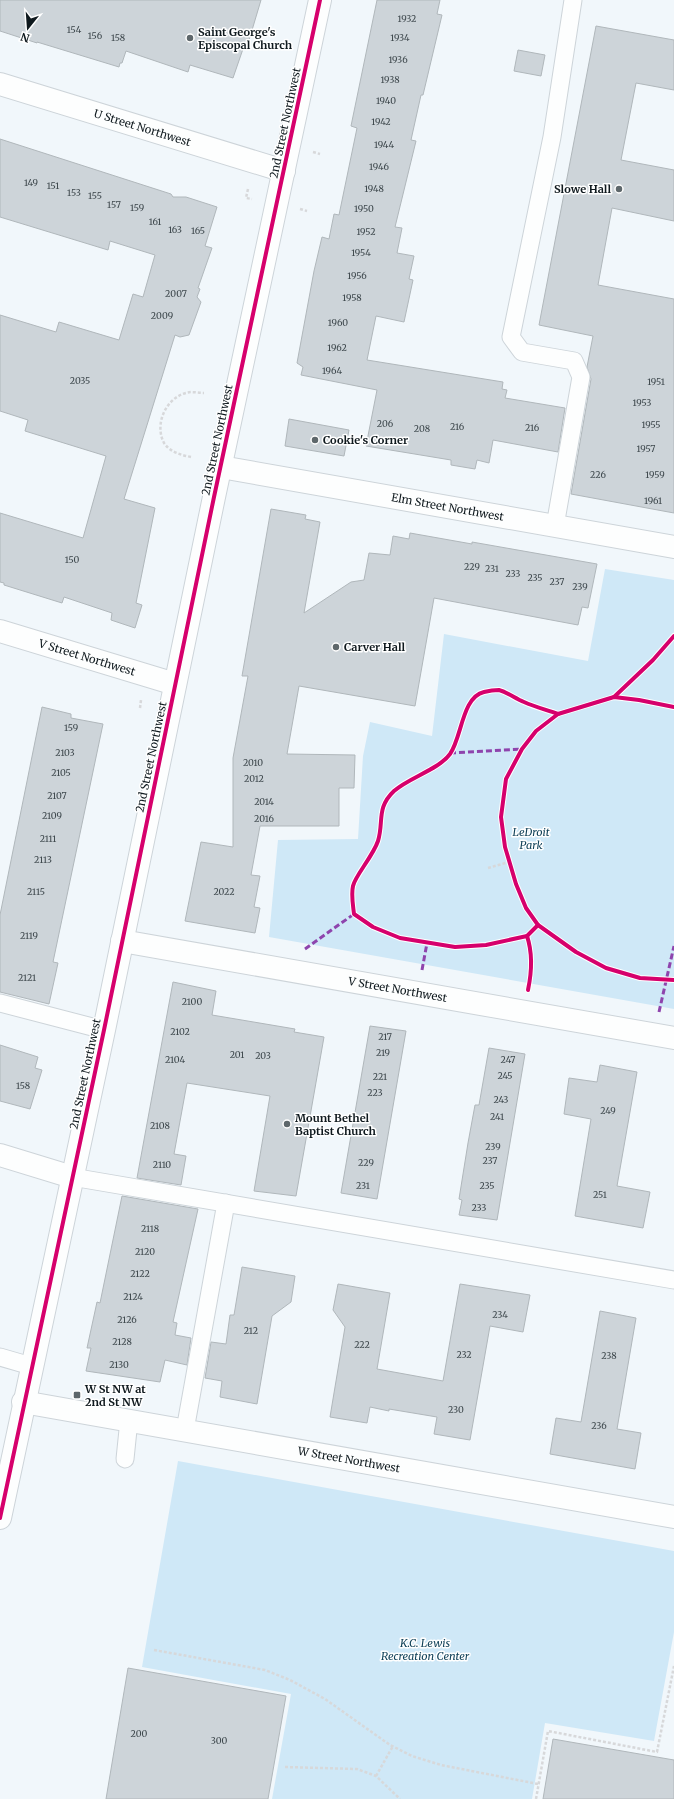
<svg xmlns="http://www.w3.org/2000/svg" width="674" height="1799" viewBox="0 0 674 1799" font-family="Merriweather,serif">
<rect width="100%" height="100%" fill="#f1f7fb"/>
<g fill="#cfe8f7">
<path d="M605 569 674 580V1009L269 937 278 840 358 839 363 756 370 722 432 736 444 634 588 661Z"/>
<path d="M178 1461 674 1551V1632L654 1741 545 1723 532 1799H272L291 1694 142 1667Z"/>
</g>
<g fill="#cdd4d9" stroke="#b0b7bb">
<path d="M0 0H261L247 47 244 46 233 78 190 65 188 72 126 51 122 63H120L119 67 37 42V43L0 31Z"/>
<path d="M377 0H440L437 14 442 15 423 95H421L411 140 416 141 395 227 402 228 397 253 414 256 409 279 413 280 404 322 376 316 367 360 503 382 502 389 507 390 505 398 565 408 558 452 493 440 489 463 477 460 475 469 451 465V460L366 446 377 390 301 375 303 367 297 363 314 271 322 237 329 239 334 214 339 215 357 128 351 126Z"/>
<path d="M596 26 674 40V90L636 83 621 160 674 170V221L612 208 598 285 674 299V513L571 494 591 379 587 367 593 336 539 325Z"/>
<path d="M518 50 545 55 541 76 514 71Z"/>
<path d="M0 139 171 194 173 197H186L217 207 205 246 212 248 198 288 200 289 197 297 201 302 189 335 180 337 175 335 124 499 155 508 136 603 142 605 135 628 111 620 112 613 64 597 62 603 4 585V583L0 582V513L83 538 106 456 25 431 28 420 0 411V315L56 332 59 322 119 340 133 294 143 297 155 255 110 241 108 250 0 217Z"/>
<path d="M289 419 349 430 344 456 285 446Z"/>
<path d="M271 509 306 515 305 519 320 522 304 613 351 582 364 580 369 553 390 555 393 536 409 539 410 533 472 544V542L597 564 588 608 582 607 578 625 434 598 415 706 299 686 287 754 355 755 354 788H339V826H260L251 875 260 876 254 907 260 908 255 933 185 921 201 842 233 847V758L248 676H242Z"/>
<path d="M42 707 71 714V718L103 724 53 962 58 963 49 1004 0 992V915Z"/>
<path d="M173 982 216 991 212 1015 295 1029 294 1032 324 1037 296 1196 254 1191 270 1096 187 1083 174 1154 186 1156 181 1185 137 1178Z"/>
<path d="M370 1026 406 1031 377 1199 341 1193Z"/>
<path d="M0 1045 38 1057 35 1068 42 1070 30 1109 0 1101Z"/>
<path d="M489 1048 525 1054 497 1220 459 1215 462 1200 459 1199 468 1143 475 1105H479Z"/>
<path d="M600 1065 637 1072 617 1186 650 1192 643 1228 575 1216 591 1119 564 1114 569 1078 597 1082Z"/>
<path d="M122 1196 198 1209 173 1322 177 1323 175 1335 191 1338 187 1365 165 1360 160 1382 86 1371 91 1348H87L97 1302 100 1303Z"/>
<path d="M242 1267 295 1276 291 1302 272 1316 257 1404 220 1397 222 1381 205 1378 211 1342 226 1344 230 1315H234Z"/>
<path d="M338 1284 390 1293 377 1369 443 1381 460 1284 530 1295 523 1332 490 1326 470 1440 434 1434 437 1417 389 1409V1411L370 1407 367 1423 330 1417 345 1327 333 1310Z"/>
<path d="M600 1311 636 1318 617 1429 641 1433 635 1469 550 1454 556 1418 581 1422Z"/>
<path d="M128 1668 286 1696 268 1799H106Z"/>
<path d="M553 1739 674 1760V1799H543Z"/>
</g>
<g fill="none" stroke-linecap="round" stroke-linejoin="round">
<defs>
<g id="lane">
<path d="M555 526 581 377 574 361 522 352 511 337 552 137 573 0"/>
<path d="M0 1003 104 1030"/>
<path d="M72 1177 674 1280"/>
<path d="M0 1357 31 1366"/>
<path d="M185 1430 226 1203"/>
<path d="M125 1459 129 1420"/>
</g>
<g id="street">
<path id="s1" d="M0 84 284 171"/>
<path id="s2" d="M221 467 674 547"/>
<path id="s3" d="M0 631 175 684"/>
<path id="s4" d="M122 941 674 1038"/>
<path d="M0 1155 72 1177"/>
<path id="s5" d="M23 1402 674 1517"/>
<path d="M0 1518 104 1030 214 497 320 0"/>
</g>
</defs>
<use href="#lane" stroke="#cdd4d9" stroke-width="19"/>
<use href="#street" stroke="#cdd4d9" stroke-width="24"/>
<g stroke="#d7d8da" stroke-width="2.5" stroke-dasharray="3 2" stroke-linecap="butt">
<path d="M313 152 320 154"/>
<path d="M248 189 246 198 252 199"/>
<path d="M300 209 307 211"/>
<path d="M191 457C181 455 170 452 164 443 154 424 166 398 186 393 191 391 198 393 204 393"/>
<path d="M140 708 141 700"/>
<path d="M488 868 509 862"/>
<path d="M154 1650 265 1670 290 1680 325 1699 390 1745 412 1756 441 1765 538 1784"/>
<path d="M285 1767 357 1769 376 1776 400 1799"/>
<path d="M376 1776 393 1746"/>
<path d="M536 1799 548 1731 657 1752 674 1666"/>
</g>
<use href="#lane" stroke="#fdfefe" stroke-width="17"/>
<use href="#street" stroke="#fdfefe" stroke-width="22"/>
<g stroke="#8e44ad" stroke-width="3" stroke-dasharray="6 3" stroke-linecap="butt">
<path d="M450 753 522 749"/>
<path d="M305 949 354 914"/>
<path d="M422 970 427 943"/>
<path d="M659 1012 674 946"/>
</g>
<defs>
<g id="cycleway">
<path d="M614 697 653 660 674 636"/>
<path d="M674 707 639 700 614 697 558 714 536 731 522 749 506 779 501 817 505 847 516 884 526 908 538 925 576 952 606 968 640 978 674 980"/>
<path d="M538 925 527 936 486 945 455 947 400 938 373 927 354 914C353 905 351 895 353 886 355 876 373 856 378 841 384 822 376 808 394 791 410 777 438 770 450 754 462 737 462 697 484 692 488 691 495 690 499 690 507 692 516 699 524 702 535 707 547 710 558 714"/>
<path d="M527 936C533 954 532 971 528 990"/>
<path d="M0 1518 104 1030 214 497 320 0"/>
</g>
</defs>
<use href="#cycleway" stroke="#fff" stroke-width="6"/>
<use href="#cycleway" stroke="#d6006c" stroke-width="4"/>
</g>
<g fill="#5e676b" stroke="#fff" stroke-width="1.5">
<circle cx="190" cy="38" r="4"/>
<circle cx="619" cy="189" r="4"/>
<circle cx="315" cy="440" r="4"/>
<circle cx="336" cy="647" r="4"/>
<circle cx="287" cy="1124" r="4"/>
<rect x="73" y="1391" width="8" height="8" rx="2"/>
</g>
<g text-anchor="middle" stroke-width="3" stroke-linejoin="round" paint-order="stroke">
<g font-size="9" fill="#3e484d">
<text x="407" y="22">1932</text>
<text x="74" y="33">154</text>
<text x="95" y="39">156</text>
<text x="118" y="41">158</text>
<text x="400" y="41">1934</text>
<text x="398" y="63">1936</text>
<text x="390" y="83">1938</text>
<text x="386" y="104">1940</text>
<text x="381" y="125">1942</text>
<text x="384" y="148">1944</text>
<text x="379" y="170">1946</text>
<text x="31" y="186">149</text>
<text x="53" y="189">151</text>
<text x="374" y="192">1948</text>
<text x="74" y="196">153</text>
<text x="95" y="199">155</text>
<text x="114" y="208">157</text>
<text x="137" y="211">159</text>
<text x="364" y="212">1950</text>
<text x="155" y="225">161</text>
<text x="175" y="233">163</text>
<text x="198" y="234">165</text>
<text x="366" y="235">1952</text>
<text x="361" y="256">1954</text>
<text x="357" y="279">1956</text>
<text x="176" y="297">2007</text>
<text x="352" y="301">1958</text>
<text x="162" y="319">2009</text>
<text x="338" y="326">1960</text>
<text x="337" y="351">1962</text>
<text x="332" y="374">1964</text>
<text x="80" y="384">2035</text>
<text x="656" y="385">1951</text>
<text x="642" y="406">1953</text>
<text x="385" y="427">206</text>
<text x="651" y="428">1955</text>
<text x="457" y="430">216</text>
<text x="532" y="431">216</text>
<text x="422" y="432">208</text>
<text x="646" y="452">1957</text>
<text x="598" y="478">226</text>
<text x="655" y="478">1959</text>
<text x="653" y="504">1961</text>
<text x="72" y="563">150</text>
<text x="472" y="570">229</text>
<text x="492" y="572">231</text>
<text x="513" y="577">233</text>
<text x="535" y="581">235</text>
<text x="557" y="585">237</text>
<text x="580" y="590">239</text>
<text x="71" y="731">159</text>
<text x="65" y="756">2103</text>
<text x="253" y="766">2010</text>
<text x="61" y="776">2105</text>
<text x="254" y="782">2012</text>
<text x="57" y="799">2107</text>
<text x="264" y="805">2014</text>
<text x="52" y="819">2109</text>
<text x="264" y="822">2016</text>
<text x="48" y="842">2111</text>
<text x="43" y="863">2113</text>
<text x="36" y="895">2115</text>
<text x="224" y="895">2022</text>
<text x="29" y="939">2119</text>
<text x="27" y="981">2121</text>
<text x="192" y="1005">2100</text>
<text x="180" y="1035">2102</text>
<text x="385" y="1040">217</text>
<text x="383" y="1056">219</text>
<text x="237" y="1058">201</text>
<text x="263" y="1059">203</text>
<text x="175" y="1063">2104</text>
<text x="508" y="1063">247</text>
<text x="505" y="1079">245</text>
<text x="380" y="1080">221</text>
<text x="23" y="1089">158</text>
<text x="375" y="1096">223</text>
<text x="501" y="1103">243</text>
<text x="608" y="1114">249</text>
<text x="497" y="1120">241</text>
<text x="160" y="1129">2108</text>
<text x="493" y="1150">239</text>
<text x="490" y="1164">237</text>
<text x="366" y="1166">229</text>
<text x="162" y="1168">2110</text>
<text x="363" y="1189">231</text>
<text x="487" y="1189">235</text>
<text x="600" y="1198">251</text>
<text x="479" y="1211">233</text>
<text x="150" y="1232">2118</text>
<text x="145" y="1255">2120</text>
<text x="140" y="1277">2122</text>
<text x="133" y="1300">2124</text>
<text x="500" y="1318">234</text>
<text x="127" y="1323">2126</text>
<text x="251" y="1334">212</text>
<text x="122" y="1345">2128</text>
<text x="362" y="1348">222</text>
<text x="464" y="1358">232</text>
<text x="609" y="1359">238</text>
<text x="119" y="1368">2130</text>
<text x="456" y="1413">230</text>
<text x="599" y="1429">236</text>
<text x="139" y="1737">200</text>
<text x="219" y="1744">300</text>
</g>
<g font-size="11" font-weight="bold" fill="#0f191e" stroke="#fff" text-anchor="start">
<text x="198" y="36">Saint George's<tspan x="198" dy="13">Episcopal Church</tspan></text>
<text x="611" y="193" text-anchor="end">Slowe Hall</text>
<text x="323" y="444">Cookie's Corner</text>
<text x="344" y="651">Carver Hall</text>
<text x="295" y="1122">Mount Bethel<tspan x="295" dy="13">Baptist Church</tspan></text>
<text x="85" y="1393">W St NW at<tspan x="85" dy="13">2nd St NW</tspan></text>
</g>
<g font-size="11" fill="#0f191e" stroke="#fff">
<text transform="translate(285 123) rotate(-78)" y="4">2nd Street Northwest</text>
<text dy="4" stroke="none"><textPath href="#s1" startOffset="149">U Street Northwest</textPath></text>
<text transform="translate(217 440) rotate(-78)" y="4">2nd Street Northwest</text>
<text dy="4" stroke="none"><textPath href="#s2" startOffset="230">Elm Street Northwest</textPath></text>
<text dy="4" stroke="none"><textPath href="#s3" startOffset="91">V Street Northwest</textPath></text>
<text transform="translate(151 757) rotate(-78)" y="4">2nd Street Northwest</text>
<text dy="4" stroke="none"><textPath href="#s4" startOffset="280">V Street Northwest</textPath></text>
<text transform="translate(85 1074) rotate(-78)" y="4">2nd Street Northwest</text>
<text dy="4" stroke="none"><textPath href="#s5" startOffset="331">W Street Northwest</textPath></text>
</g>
<g font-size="11" font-style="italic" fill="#104158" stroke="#fff">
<text x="531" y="836">LeDroit<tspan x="531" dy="13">Park</tspan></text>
<text x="425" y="1647">K.C. Lewis<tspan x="425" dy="13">Recreation Center</tspan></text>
</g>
</g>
<g transform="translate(28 28) rotate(197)" stroke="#ffffff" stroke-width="3" paint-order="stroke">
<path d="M0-3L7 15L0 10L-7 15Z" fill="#0f191e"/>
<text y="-6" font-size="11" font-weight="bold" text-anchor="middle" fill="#0f191e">N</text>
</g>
</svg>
